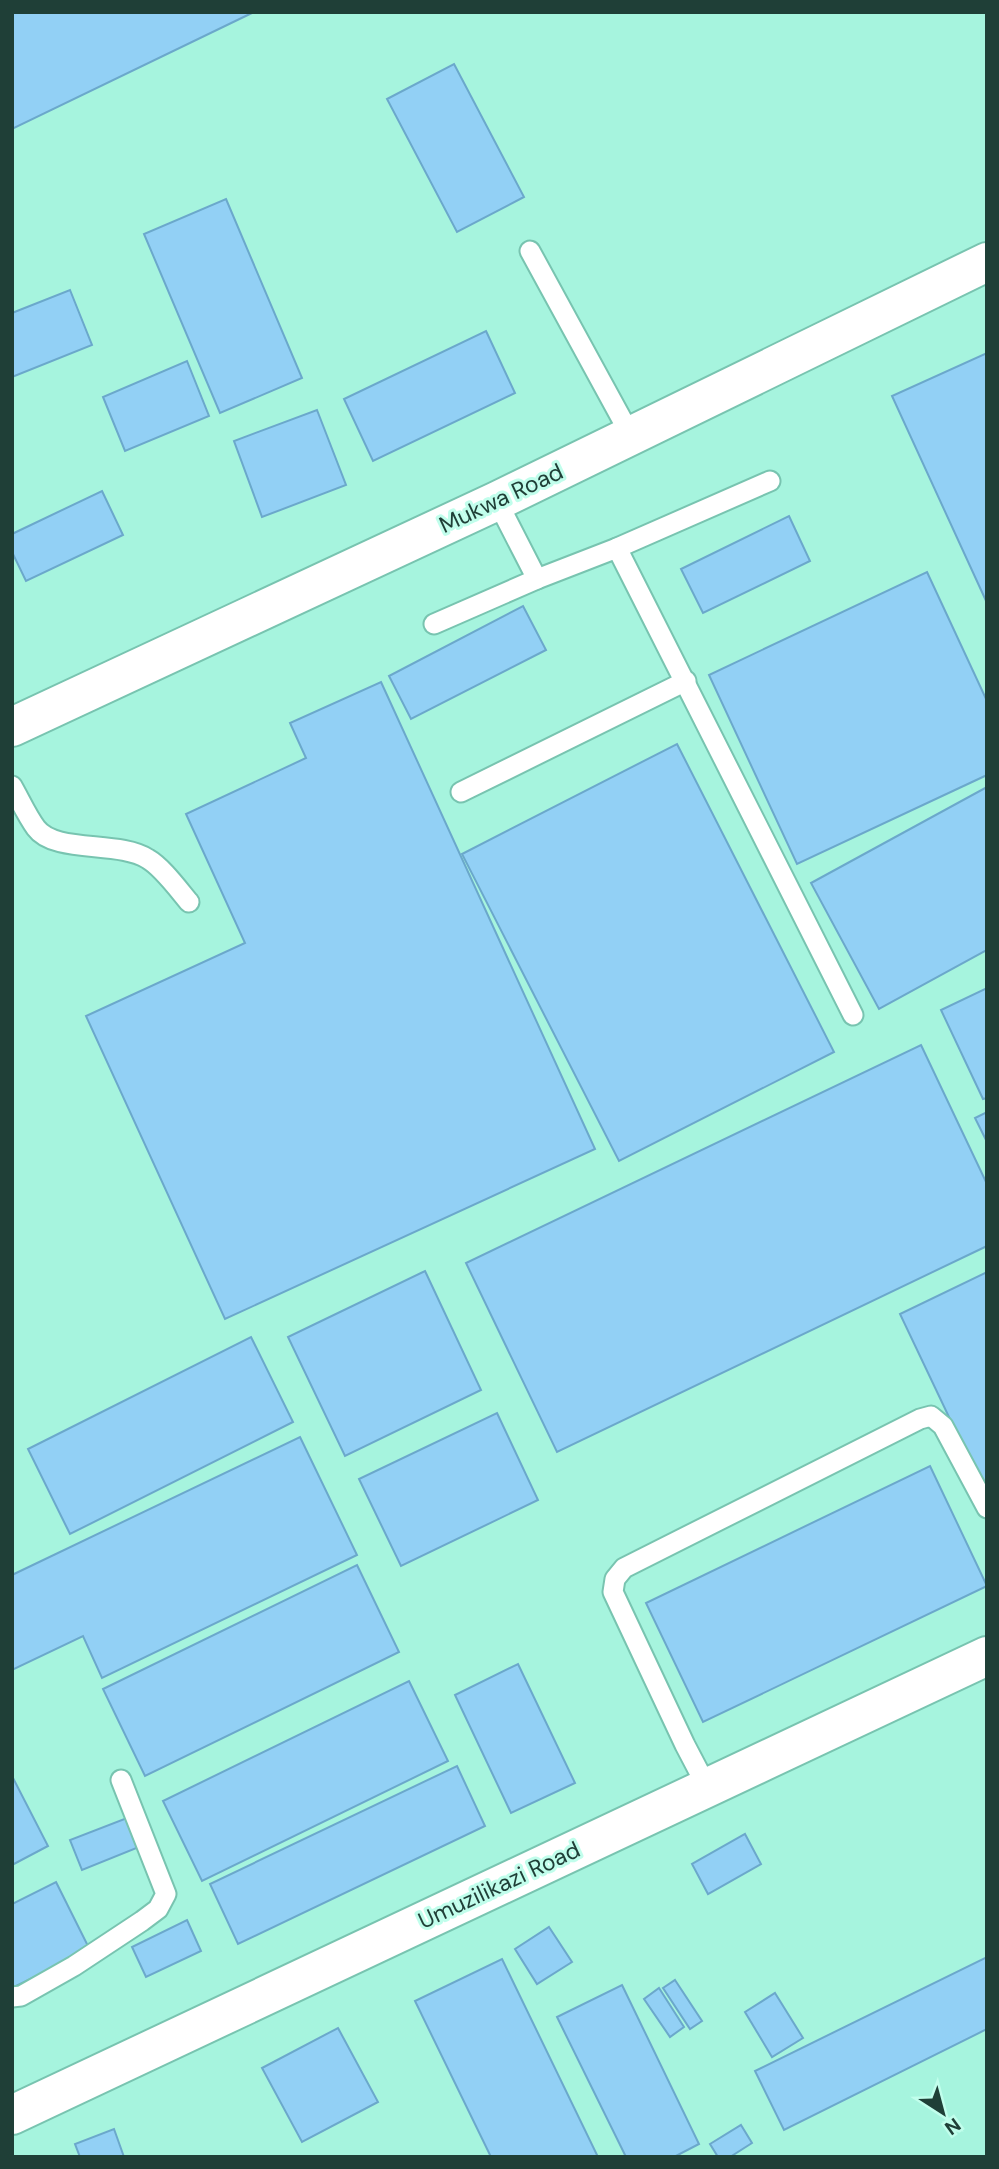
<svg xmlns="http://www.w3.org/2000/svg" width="999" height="2169" viewBox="0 0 999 2169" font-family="'DM Sans',sans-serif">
<rect width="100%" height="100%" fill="#a6f4de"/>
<g fill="#92d0f5" stroke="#6ba8cb" stroke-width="2">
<path d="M12 12H254L12 129Z"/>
<path d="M454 64 524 197 457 232 387 99Z"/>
<path d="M226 199 302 378 220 413 144 234Z"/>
<path d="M70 290 92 345 12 377V313Z"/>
<path d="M486 331 515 393 373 461 344 399Z"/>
<path d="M987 353V603L892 396Z"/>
<path d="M187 361 209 416 125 451 103 397Z"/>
<path d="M317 410 346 485 262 517 234 441Z"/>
<path d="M102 491 123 535 26 581 12 552V534Z"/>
<path d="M789 516 810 561 703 613 681 569Z"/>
<path d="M927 572 987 701V775L797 864 709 675Z"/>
<path d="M523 606 546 650 411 719 389 676Z"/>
<path d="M381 682 595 1149 225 1319 86 1016 245 943 186 814 306 758 290 723Z"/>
<path d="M677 744 834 1052 619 1161 462 854Z"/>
<path d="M987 787V950L879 1009 811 883Z"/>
<path d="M987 988V1098L983 1099 941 1010Z"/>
<path d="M921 1045 987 1184V1246L557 1452 466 1263Z"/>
<path d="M987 1112V1142L975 1118Z"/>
<path d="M425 1271 481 1390 345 1456 288 1337Z"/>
<path d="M987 1272V1497L900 1314Z"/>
<path d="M251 1337 293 1422 70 1534 28 1449Z"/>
<path d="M497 1413 538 1500 401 1566 359 1479Z"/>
<path d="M300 1437 357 1555 102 1678 83 1636 12 1670V1575Z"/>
<path d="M930 1466 987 1586 703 1722 646 1603Z"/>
<path d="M357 1565 399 1652 145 1776 103 1689Z"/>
<path d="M518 1664 575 1783 511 1813 455 1695Z"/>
<path d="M409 1681 448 1761 202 1881 163 1801Z"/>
<path d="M457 1766 485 1826 238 1944 210 1884Z"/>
<path d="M12 1776 48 1846 12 1865Z"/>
<path d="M127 1818 139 1847 82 1870 70 1840Z"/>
<path d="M745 1834 761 1864 708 1894 692 1864Z"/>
<path d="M56 1882 90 1950 12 1988V1904Z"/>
<path d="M187 1920 201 1951 146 1977 132 1947Z"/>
<path d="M549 1927 572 1962 537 1984 515 1949Z"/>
<path d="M987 1957V2029L784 2130 755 2071Z"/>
<path d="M502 1959 598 2157H491L415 2001Z"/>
<path d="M675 1980 702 2021 690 2029 663 1988Z"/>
<path d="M622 1985 699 2144 674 2157H626L557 2017Z"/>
<path d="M659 1988 684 2027 670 2037 644 1999Z"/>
<path d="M775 1993 803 2038 772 2057 745 2012Z"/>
<path d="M338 2028 378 2102 302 2142 262 2068Z"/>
<path d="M741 2125 752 2143 730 2157H718L710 2144Z"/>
<path d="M114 2129 124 2157H80L75 2144Z"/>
</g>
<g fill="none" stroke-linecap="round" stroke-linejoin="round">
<defs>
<g id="lane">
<path d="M530 251 631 436"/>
<path d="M497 501 537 579"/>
<path d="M617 548 770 481"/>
<path d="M434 624 537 579 617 548 853 1015"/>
<path d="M12 786C20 800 27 816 36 828 55 854 119 840 148 859 162 867 178 889 189 902"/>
<path d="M461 792 686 681"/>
<path d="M707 1787 685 1745 613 1592 615 1579 624 1568 920 1419 931 1416 943 1426 987 1508"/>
<path d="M12 1997 21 1996 74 1966 142 1921 158 1909 166 1894 121 1780"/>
</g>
<g id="street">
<path d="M12 727 497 501 987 262"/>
<path d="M12 2115 987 1656"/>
</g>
</defs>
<use href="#lane" stroke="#78c4b0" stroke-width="23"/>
<use href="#street" stroke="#78c4b0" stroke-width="42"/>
<use href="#lane" stroke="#fff" stroke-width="19"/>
<use href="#street" stroke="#fff" stroke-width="38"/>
</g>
<g text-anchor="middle" stroke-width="6" stroke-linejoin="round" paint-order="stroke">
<g font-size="23" fill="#1f3f37" stroke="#c1feec">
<text transform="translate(501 498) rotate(-25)" y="8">Mukwa Road</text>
<text transform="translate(499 1885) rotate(-25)" y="8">Umuzilikazi Road</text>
</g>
</g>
<rect width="999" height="2169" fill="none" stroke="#1f3f37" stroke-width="28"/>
<g transform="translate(943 2113) rotate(144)" stroke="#c1feec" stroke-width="5" paint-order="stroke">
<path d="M0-5L12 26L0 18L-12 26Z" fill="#1f3f37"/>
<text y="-10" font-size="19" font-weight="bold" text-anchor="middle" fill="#1f3f37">N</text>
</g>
</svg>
